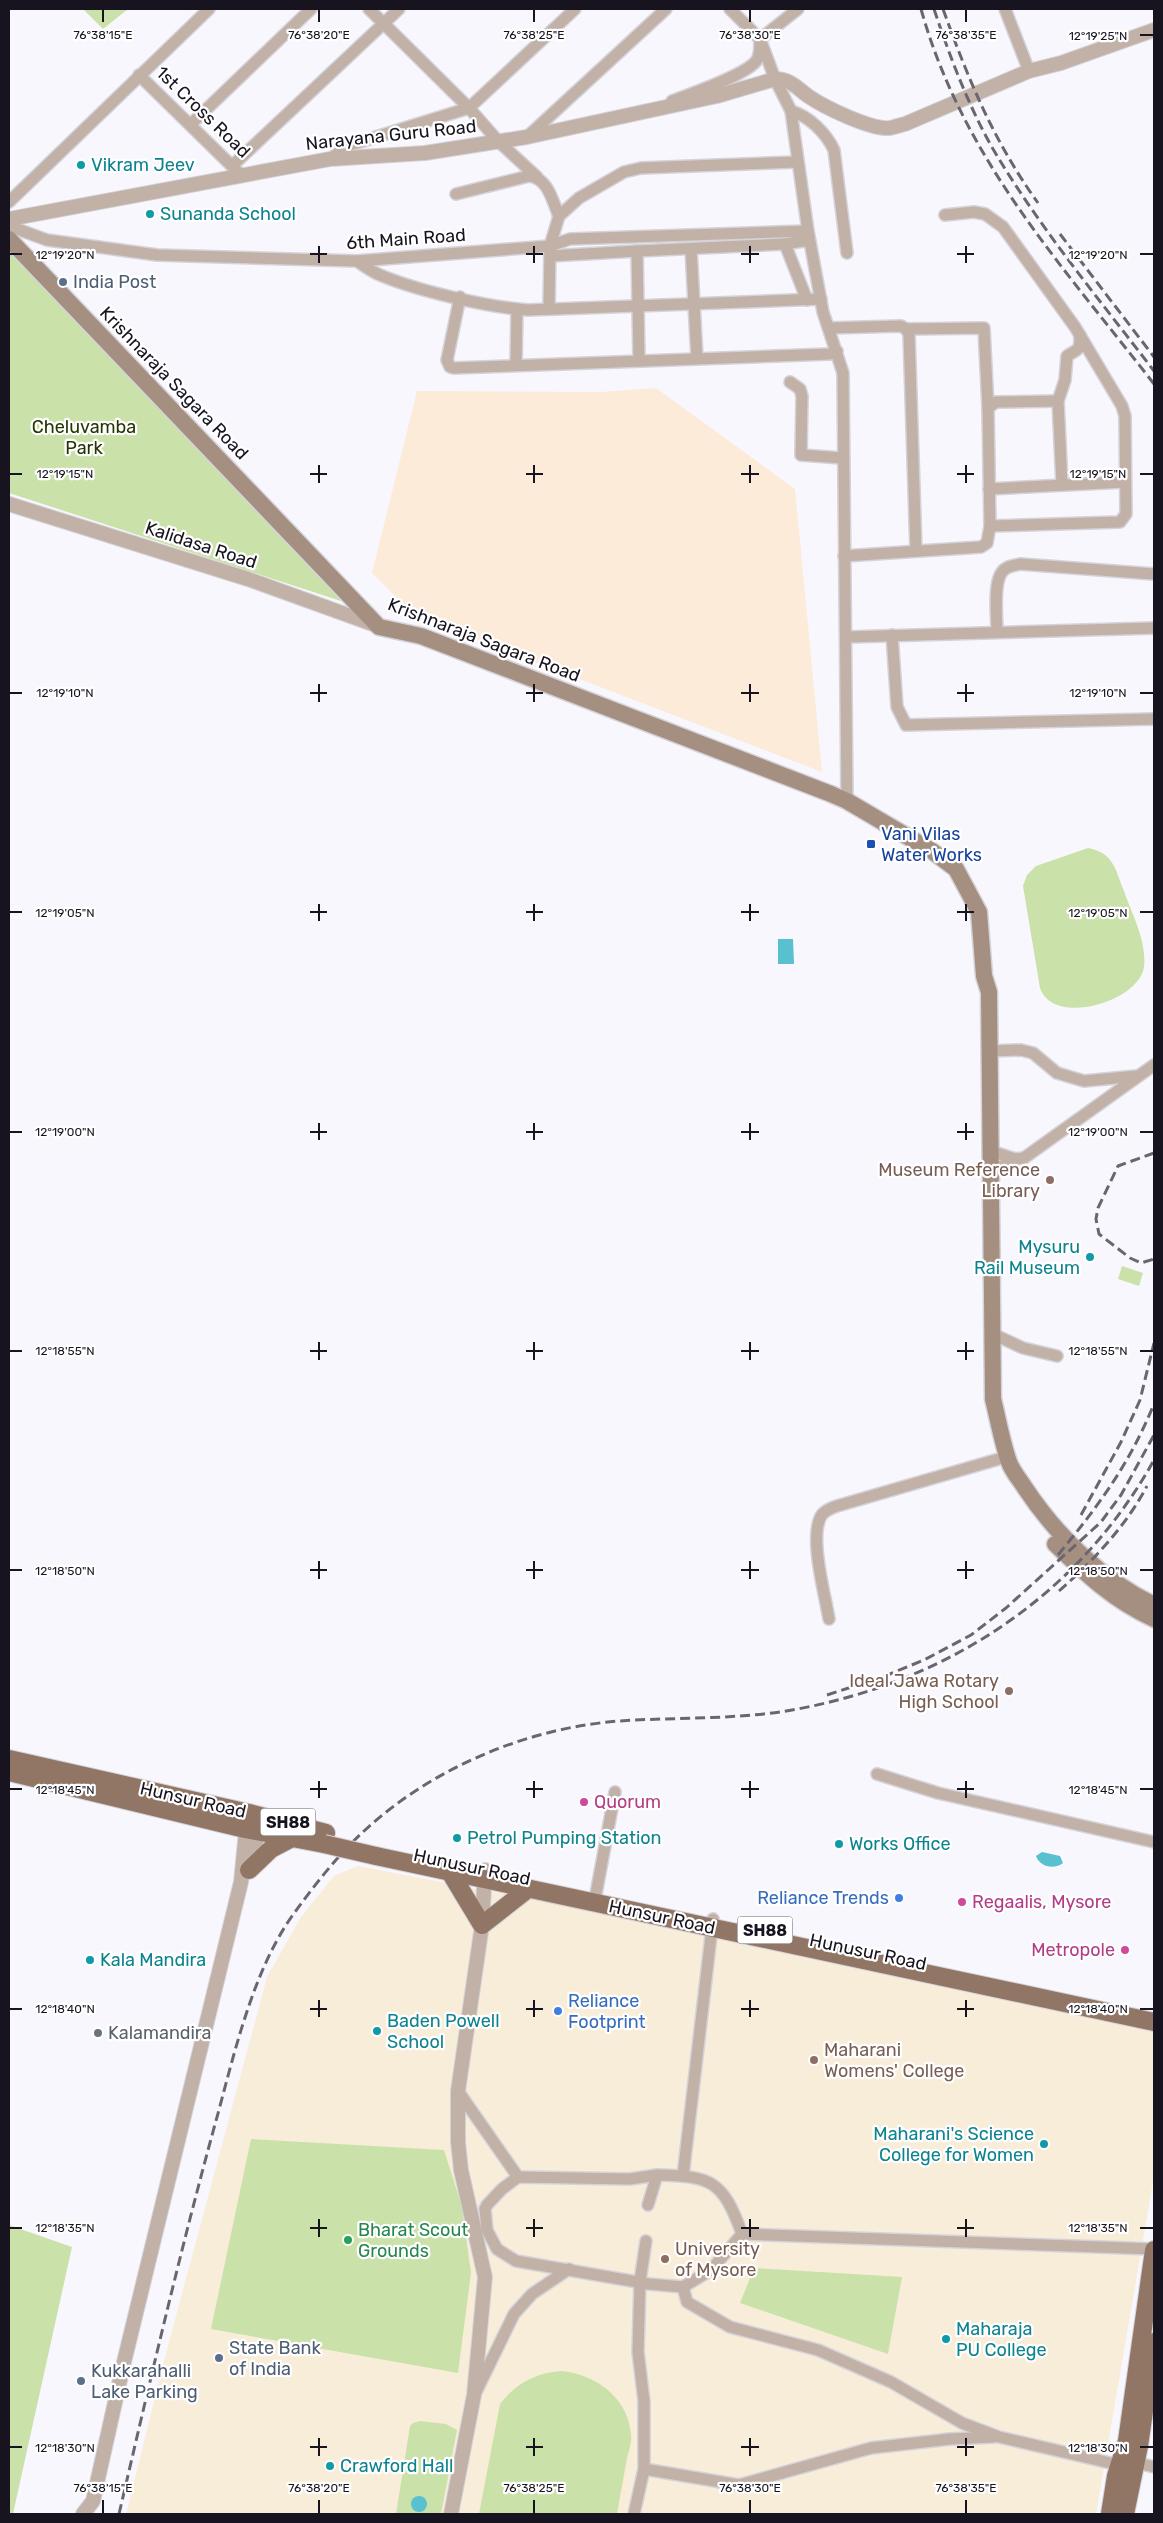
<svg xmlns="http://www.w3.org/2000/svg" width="1163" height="2523" viewBox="0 0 1163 2523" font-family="Rubik,sans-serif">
<rect width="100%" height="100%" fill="#f9f7fe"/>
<path fill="#fcebd9" d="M656 388 795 489 822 772 454 631 409 610 372 573 417 391 601 392Z"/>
<path fill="#f8edd8" d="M358 1866 498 1893 499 1887 1154 2032V2176L1096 2514H126L166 2353 267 1977 301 1917 334 1876Z"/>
<g fill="#cbe1aa">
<path d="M83 9H128L103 29Z"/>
<path d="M9 252 347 603 9 493Z"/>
<path d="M1088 848C1114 853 1115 869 1124 891 1132 915 1147 941 1144 967 1139 1002 1053 1027 1040 988L1023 886 1027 875 1036 866Z"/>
<path d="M1122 1266 1143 1273 1139 1286 1118 1279Z"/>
<path d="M251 2139 444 2150 462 2207 471 2273 458 2373 211 2329Z"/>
<path d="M9 2225 72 2247 13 2514H9Z"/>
<path d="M754 2268 902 2277 888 2354 740 2303Z"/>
<path d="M561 2371C595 2374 629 2398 631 2435 632 2442 629 2451 627 2458 624 2477 620 2495 617 2514H479L500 2404C516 2383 536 2373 561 2371Z"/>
<path d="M420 2421 446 2424 457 2430 441 2514H396L410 2426 413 2423Z"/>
</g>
<g fill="#58c0ce">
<path d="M778 939H793L794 964H778Z"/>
<path d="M1042 1852 1060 1856 1063 1863C1054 1870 1040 1867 1036 1856Z"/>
<circle cx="419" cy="2504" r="8"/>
</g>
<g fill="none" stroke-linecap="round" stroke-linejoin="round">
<defs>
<g id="minor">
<path d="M369 9 469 108 498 141 537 177"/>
<path d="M730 9 760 39 775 79 791 111 808 231 823 312 843 373 847 801"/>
<path d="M1005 9 1029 71"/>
<path d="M760 39 798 9"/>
<path d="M139 75 238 172"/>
<path d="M672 101C690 94 747 75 757 60 760 55 760 47 760 41"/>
<path d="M791 111C809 116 826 133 834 150L847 253"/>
<path d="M191 124 311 9"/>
<path d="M527 137 666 9"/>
<path d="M330 159 347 146 469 108 575 9"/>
<path d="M232 166 399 9"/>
<path d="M456 194 529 176C548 178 552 200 559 216"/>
<path d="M9 202 209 9"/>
<path d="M945 215 974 212 985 214 1003 227 1075 327 1122 406 1125 416 1126 514 1120 522 990 526"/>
<path d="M9 226 47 240 157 255 357 261 550 246 570 239 808 231"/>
<path d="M785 244 809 240"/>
<path d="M691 249 697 358"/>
<path d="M550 256 637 251"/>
<path d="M357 261C364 266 372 272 380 275 418 291 487 307 528 310L821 299"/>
<path d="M460 297 447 360 450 367 454 368 830 354 837 351"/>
<path d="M549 309 550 246 559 216 579 198 624 172 641 168 797 162"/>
<path d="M829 328 901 326 906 329 909 334 916 551"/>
<path d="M906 329 984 328 988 408"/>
<path d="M639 360 637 251 785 244 807 300"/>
<path d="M516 365 517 309"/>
<path d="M790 382 800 389 802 396 801 455 842 458"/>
<path d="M1062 485 1058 401 1065 380 1067 356C1079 348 1080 352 1080 335"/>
<path d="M989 489 1125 482"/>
<path d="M844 556 981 547 987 543 990 526 988 408 996 402 1058 401"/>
<path d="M997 632C997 618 993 583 1002 572 1006 566 1013 566 1020 564L1154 574"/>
<path d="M892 635 897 707 906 725 1154 719"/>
<path d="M847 637 1154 628"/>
<path d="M990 1051 1021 1050 1033 1053 1057 1073 1084 1081 1137 1076"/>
<path d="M991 1151 1015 1159 1024 1158 1154 1065"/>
<path d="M991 1172 1015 1159"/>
<path d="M993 1334 1023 1348 1057 1356"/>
<path d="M829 1619C825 1594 809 1538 821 1516 824 1511 831 1508 837 1506L999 1459"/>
<path d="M877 1774 938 1793 1154 1842"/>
<path d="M596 1894 615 1792"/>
<path d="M458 2091 518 2177"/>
<path d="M657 2175C712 2176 723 2181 742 2234L711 2270 683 2287 649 2284 516 2261 497 2249 487 2230 485 2209 487 2205 502 2189 518 2177 630 2179Z"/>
<path d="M683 2176 713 1919"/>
<path d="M648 2205 657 2175"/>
<path d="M742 2234 1154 2249"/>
<path d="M683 2287 687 2302 730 2327 818 2350 891 2382 962 2423 999 2437 1119 2465 1134 2462 1154 2467"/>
<path d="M476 2392 514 2314 532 2294 569 2269"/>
<path d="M644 2469 739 2485 871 2448 950 2439 993 2437"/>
<path d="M634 2514 644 2469V2401L638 2352 640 2281 646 2241"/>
</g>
<g id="tertiary">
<path d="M9 219 330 159 425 153 527 137 717 96 775 79C790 79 796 87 808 96 824 107 871 130 890 128 895 127 900 125 905 124L1029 71 1061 63 1154 30"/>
<path d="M9 504 248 579 378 626"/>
<path d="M247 1872 261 1824"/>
<path d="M83 2514 93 2501 124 2362 241 1882 247 1821"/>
<path d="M451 2514 474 2395 485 2277 461 2170 458 2142V2091L482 1925 485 1870"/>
</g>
<g id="secondary">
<path d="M9 239 379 627 421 636 831 794 847 801 932 851 956 869 979 912 984 976 989 992 993 1399C998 1419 1002 1442 1009 1462 1012 1471 1020 1480 1025 1488 1057 1536 1101 1579 1154 1605"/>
<path d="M1055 1544C1087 1575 1114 1601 1154 1619"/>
</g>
<g id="primary">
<path d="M9 1759 249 1813 326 1833"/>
<path d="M9 1772 245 1829 324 1844"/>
<path d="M376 1856 1154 2022"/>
<path d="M249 1870 271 1849 294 1837"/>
<path d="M450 1872 482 1925 528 1889"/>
<path d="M1110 2514 1116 2476 1127 2441 1154 2250"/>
<path d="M1125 2514 1139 2446 1154 2342"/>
</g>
</defs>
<use href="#minor" stroke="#d5d3da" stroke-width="14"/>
<use href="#tertiary" stroke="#d5d3da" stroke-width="16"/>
<use href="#secondary" stroke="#d5d3da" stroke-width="19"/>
<use href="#primary" stroke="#d5d3da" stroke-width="20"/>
<use href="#minor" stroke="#c1b1a7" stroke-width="11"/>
<use href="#tertiary" stroke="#c1b1a7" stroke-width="14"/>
<use href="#secondary" stroke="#a58f80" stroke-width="16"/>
<use href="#primary" stroke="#917665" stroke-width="18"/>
<g stroke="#696670" stroke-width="3" stroke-dasharray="10 5" stroke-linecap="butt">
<path d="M921 9C963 159 1061 264 1154 384"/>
<path d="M934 9C950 57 968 105 993 149 1039 227 1099 299 1154 371"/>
<path d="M943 9C969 81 993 140 1038 203"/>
<path d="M1060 234 1154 357"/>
<path d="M1154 1153 1118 1166 1098 1208 1096 1219 1099 1234 1130 1258 1141 1263 1154 1259"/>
<path d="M1081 1515 1121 1442 1140 1400 1154 1343"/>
<path d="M1058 1555C1099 1505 1129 1465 1154 1404"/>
<path d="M1059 1591C1093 1561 1126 1526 1147 1486"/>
<path d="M827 1695 885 1676 924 1660 971 1635 1006 1608 1101 1522 1121 1495 1154 1435"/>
<path d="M119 2514C149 2385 179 2256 214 2128 233 2060 250 1978 290 1919 312 1888 337 1856 364 1831 432 1768 527 1728 619 1721 676 1717 735 1720 792 1710 945 1683 1078 1597 1154 1460"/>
</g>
<defs>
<path id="primary-bridge" d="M324 1844 376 1856"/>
</defs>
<use href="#primary-bridge" stroke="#d5d3da" stroke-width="20" stroke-linecap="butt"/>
<use href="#primary-bridge" stroke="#917665" stroke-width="18"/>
</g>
<path fill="none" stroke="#17131f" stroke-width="2" d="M103 10V22M319 10V22M534 10V22M750 10V22M966 10V22M1140 35H1153M319 246V263M534 246V263M750 246V263M966 246V263M10 254H22M310 254H327M526 254H543M741 254H759M957 254H974M1140 254H1153M319 465V483M534 465V483M750 465V483M966 465V483M10 474H22M310 474H327M526 474H543M741 474H759M957 474H974M1140 474H1153M319 684V702M534 684V702M750 684V702M966 684V702M10 693H22M310 693H327M526 693H543M741 693H759M957 693H974M1140 693H1153M319 904V921M534 904V921M750 904V921M966 904V921M10 912H22M310 912H327M526 912H543M741 912H759M957 912H974M1140 912H1153M319 1123V1140M534 1123V1140M750 1123V1140M966 1123V1140M10 1132H22M310 1132H327M526 1132H543M741 1132H759M957 1132H974M1140 1132H1153M319 1342V1360M534 1342V1360M750 1342V1360M966 1342V1360M10 1351H22M310 1351H327M526 1351H543M741 1351H759M957 1351H974M1140 1351H1153M319 1561V1579M534 1561V1579M750 1561V1579M966 1561V1579M10 1570H22M310 1570H327M526 1570H543M741 1570H759M957 1570H974M1140 1570H1153M319 1781V1798M534 1781V1798M750 1781V1798M966 1781V1798M10 1789H22M310 1789H327M526 1789H543M741 1789H759M957 1789H974M1140 1789H1153M319 2000V2017M534 2000V2017M750 2000V2017M966 2000V2017M10 2009H22M310 2009H327M526 2009H543M741 2009H759M957 2009H974M1140 2009H1153M319 2219V2237M534 2219V2237M750 2219V2237M966 2219V2237M10 2228H22M310 2228H327M526 2228H543M741 2228H759M957 2228H974M1140 2228H1153M319 2438V2456M534 2438V2456M750 2438V2456M966 2438V2456M10 2447H22M310 2447H327M526 2447H543M741 2447H759M957 2447H974M1140 2447H1153M103 2500V2513M319 2500V2513M534 2500V2513M750 2500V2513M966 2500V2513"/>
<g fill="#0f9aa8" stroke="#fff" stroke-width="2">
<circle cx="81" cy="165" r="5"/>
<circle cx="150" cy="214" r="5"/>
<circle cx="1090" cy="1257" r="5"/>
<circle cx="457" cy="1838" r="5"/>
<circle cx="839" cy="1844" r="5"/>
<circle cx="90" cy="1960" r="5"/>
<circle cx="377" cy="2031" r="5"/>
<circle cx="1044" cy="2144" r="5"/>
<circle cx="946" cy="2339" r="5"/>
<circle cx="330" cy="2466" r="5"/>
</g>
<g fill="#5c6f8a" stroke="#fff" stroke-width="2">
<circle cx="63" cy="282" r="5"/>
<circle cx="219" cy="2358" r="5"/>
<circle cx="81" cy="2381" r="5"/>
</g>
<rect fill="#1a4fb4" stroke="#fff" stroke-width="2" x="866" y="839" width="10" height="10" rx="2.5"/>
<g fill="#8d6e63" stroke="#fff" stroke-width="2">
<circle cx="1050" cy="1180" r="5"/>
<circle cx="1009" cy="1691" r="5"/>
<circle cx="814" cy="2060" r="5"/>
<circle cx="665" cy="2259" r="5"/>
</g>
<g fill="#d1479c" stroke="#fff" stroke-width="2">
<circle cx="584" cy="1802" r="5"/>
<circle cx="962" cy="1902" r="5"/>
<circle cx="1125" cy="1950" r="5"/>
</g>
<g fill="#3f7fe0" stroke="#fff" stroke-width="2">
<circle cx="899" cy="1898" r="5"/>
<circle cx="558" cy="2011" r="5"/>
</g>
<circle fill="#6b7280" stroke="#fff" stroke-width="2" cx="98" cy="2033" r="5"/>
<circle fill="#2e9e5b" stroke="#fff" stroke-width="2" cx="348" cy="2240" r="5"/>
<g text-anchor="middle" stroke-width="4.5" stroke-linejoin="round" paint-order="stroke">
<g fill="#fff" stroke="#5d5a62" stroke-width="1">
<rect x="260.5" y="1808.5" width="55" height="27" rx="4"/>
<rect x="737.5" y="1916.5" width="55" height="27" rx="4"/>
</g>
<g font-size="16" font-weight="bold" fill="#17131f">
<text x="288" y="1828">SH88</text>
<text x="765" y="1936">SH88</text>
</g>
<g font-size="18" fill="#17131f" stroke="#fff">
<text transform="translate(203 112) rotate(44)" y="6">1st Cross Road</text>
<text transform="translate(391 135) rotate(-6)" y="6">Narayana Guru Road</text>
<text transform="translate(406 239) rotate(-4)" y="6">6th Main Road</text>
<text transform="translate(174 383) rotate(46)" y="6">Krishnaraja Sagara Road</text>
<text transform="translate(201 545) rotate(18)" y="6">Kalidasa Road</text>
<text transform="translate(484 640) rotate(21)" y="6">Krishnaraja Sagara Road</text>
<text transform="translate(193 1800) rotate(13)" y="6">Hunsur Road</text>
<text transform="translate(472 1867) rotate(12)" y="6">Hunusur Road</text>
<text transform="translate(662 1917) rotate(12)" y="6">Hunsur Road</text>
<text transform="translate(868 1952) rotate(12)" y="6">Hunusur Road</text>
</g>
<g font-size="18" fill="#0d838f" stroke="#fff" text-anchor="start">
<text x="91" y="171">Vikram Jeev</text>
<text x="160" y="220">Sunanda School</text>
<text x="1080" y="1253" text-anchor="end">Mysuru<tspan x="1080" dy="21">Rail Museum</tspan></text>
<text x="467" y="1844">Petrol Pumping Station</text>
<text x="849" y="1850">Works Office</text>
<text x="100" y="1966">Kala Mandira</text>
<text x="387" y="2027">Baden Powell<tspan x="387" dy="21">School</tspan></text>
<text x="1034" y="2140" text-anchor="end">Maharani's Science<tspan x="1034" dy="21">College for Women</tspan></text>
<text x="956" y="2335">Maharaja<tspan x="956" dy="21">PU College</tspan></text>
<text x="340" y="2472">Crawford Hall</text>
</g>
<g font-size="18" fill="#4e5e75" stroke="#fff" text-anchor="start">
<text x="73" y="288">India Post</text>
<text x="229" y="2354">State Bank<tspan x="229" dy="21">of India</tspan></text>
<text x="91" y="2377">Kukkarahalli<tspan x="91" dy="21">Lake Parking</tspan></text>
</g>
<g font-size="18" fill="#253400" stroke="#fff">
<text x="84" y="433">Cheluvamba<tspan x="84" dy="21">Park</tspan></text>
</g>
<g font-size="18" fill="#164399" stroke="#fff" text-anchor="start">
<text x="881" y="840">Vani Vilas<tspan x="881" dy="21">Water Works</tspan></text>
</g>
<g font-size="18" fill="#785e54" stroke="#fff" text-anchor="end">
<text x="1040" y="1176">Museum Reference<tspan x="1040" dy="21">Library</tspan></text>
<text x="999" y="1687">Ideal Jawa Rotary<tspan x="999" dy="21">High School</tspan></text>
<text x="824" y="2056" text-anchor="start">Maharani<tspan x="824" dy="21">Womens' College</tspan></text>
<text x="675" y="2255" text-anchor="start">University<tspan x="675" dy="21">of Mysore</tspan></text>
</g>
<g font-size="18" fill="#b23c85" stroke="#fff" text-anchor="start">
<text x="594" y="1808">Quorum</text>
<text x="972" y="1908">Regaalis, Mysore</text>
<text x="1115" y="1956" text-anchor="end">Metropole</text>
</g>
<g font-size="18" fill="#366cbe" stroke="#fff" text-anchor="end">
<text x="889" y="1904">Reliance Trends</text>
<text x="568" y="2007" text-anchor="start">Reliance<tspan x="568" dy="21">Footprint</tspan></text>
</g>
<g font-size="18" fill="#5b616d" stroke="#fff" text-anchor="start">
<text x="108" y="2039">Kalamandira</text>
</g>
<g font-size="18" fill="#27864d" stroke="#fff" text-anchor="start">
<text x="358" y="2236">Bharat Scout<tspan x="358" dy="21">Grounds</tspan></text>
</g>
</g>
<g font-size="12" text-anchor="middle" fill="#17131f" stroke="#fff" stroke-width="4.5" stroke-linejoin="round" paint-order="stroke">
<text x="103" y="39">76°38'15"E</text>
<text x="319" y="39">76°38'20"E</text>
<text x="534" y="39">76°38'25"E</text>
<text x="750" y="39">76°38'30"E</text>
<text x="966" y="39">76°38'35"E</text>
<text x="1098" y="40">12°19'25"N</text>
<text x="65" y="259">12°19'20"N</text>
<text x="1098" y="259">12°19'20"N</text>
<text x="65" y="478">12°19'15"N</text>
<text x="1098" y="478">12°19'15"N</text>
<text x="65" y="697">12°19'10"N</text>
<text x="1098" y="697">12°19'10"N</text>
<text x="65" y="917">12°19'05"N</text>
<text x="1098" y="917">12°19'05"N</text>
<text x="65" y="1136">12°19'00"N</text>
<text x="1098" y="1136">12°19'00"N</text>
<text x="65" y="1355">12°18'55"N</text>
<text x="1098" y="1355">12°18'55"N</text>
<text x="65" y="1575">12°18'50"N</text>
<text x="1098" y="1575">12°18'50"N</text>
<text x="65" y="1794">12°18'45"N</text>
<text x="1098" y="1794">12°18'45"N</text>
<text x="65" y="2013">12°18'40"N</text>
<text x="1098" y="2013">12°18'40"N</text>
<text x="65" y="2232">12°18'35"N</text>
<text x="1098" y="2232">12°18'35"N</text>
<text x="65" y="2452">12°18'30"N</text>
<text x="1098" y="2452">12°18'30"N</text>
<text x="103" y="2492">76°38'15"E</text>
<text x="319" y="2492">76°38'20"E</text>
<text x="534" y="2492">76°38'25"E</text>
<text x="750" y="2492">76°38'30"E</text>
<text x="966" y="2492">76°38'35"E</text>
</g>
<rect width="1163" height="2523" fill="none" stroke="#17131f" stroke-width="20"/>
</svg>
